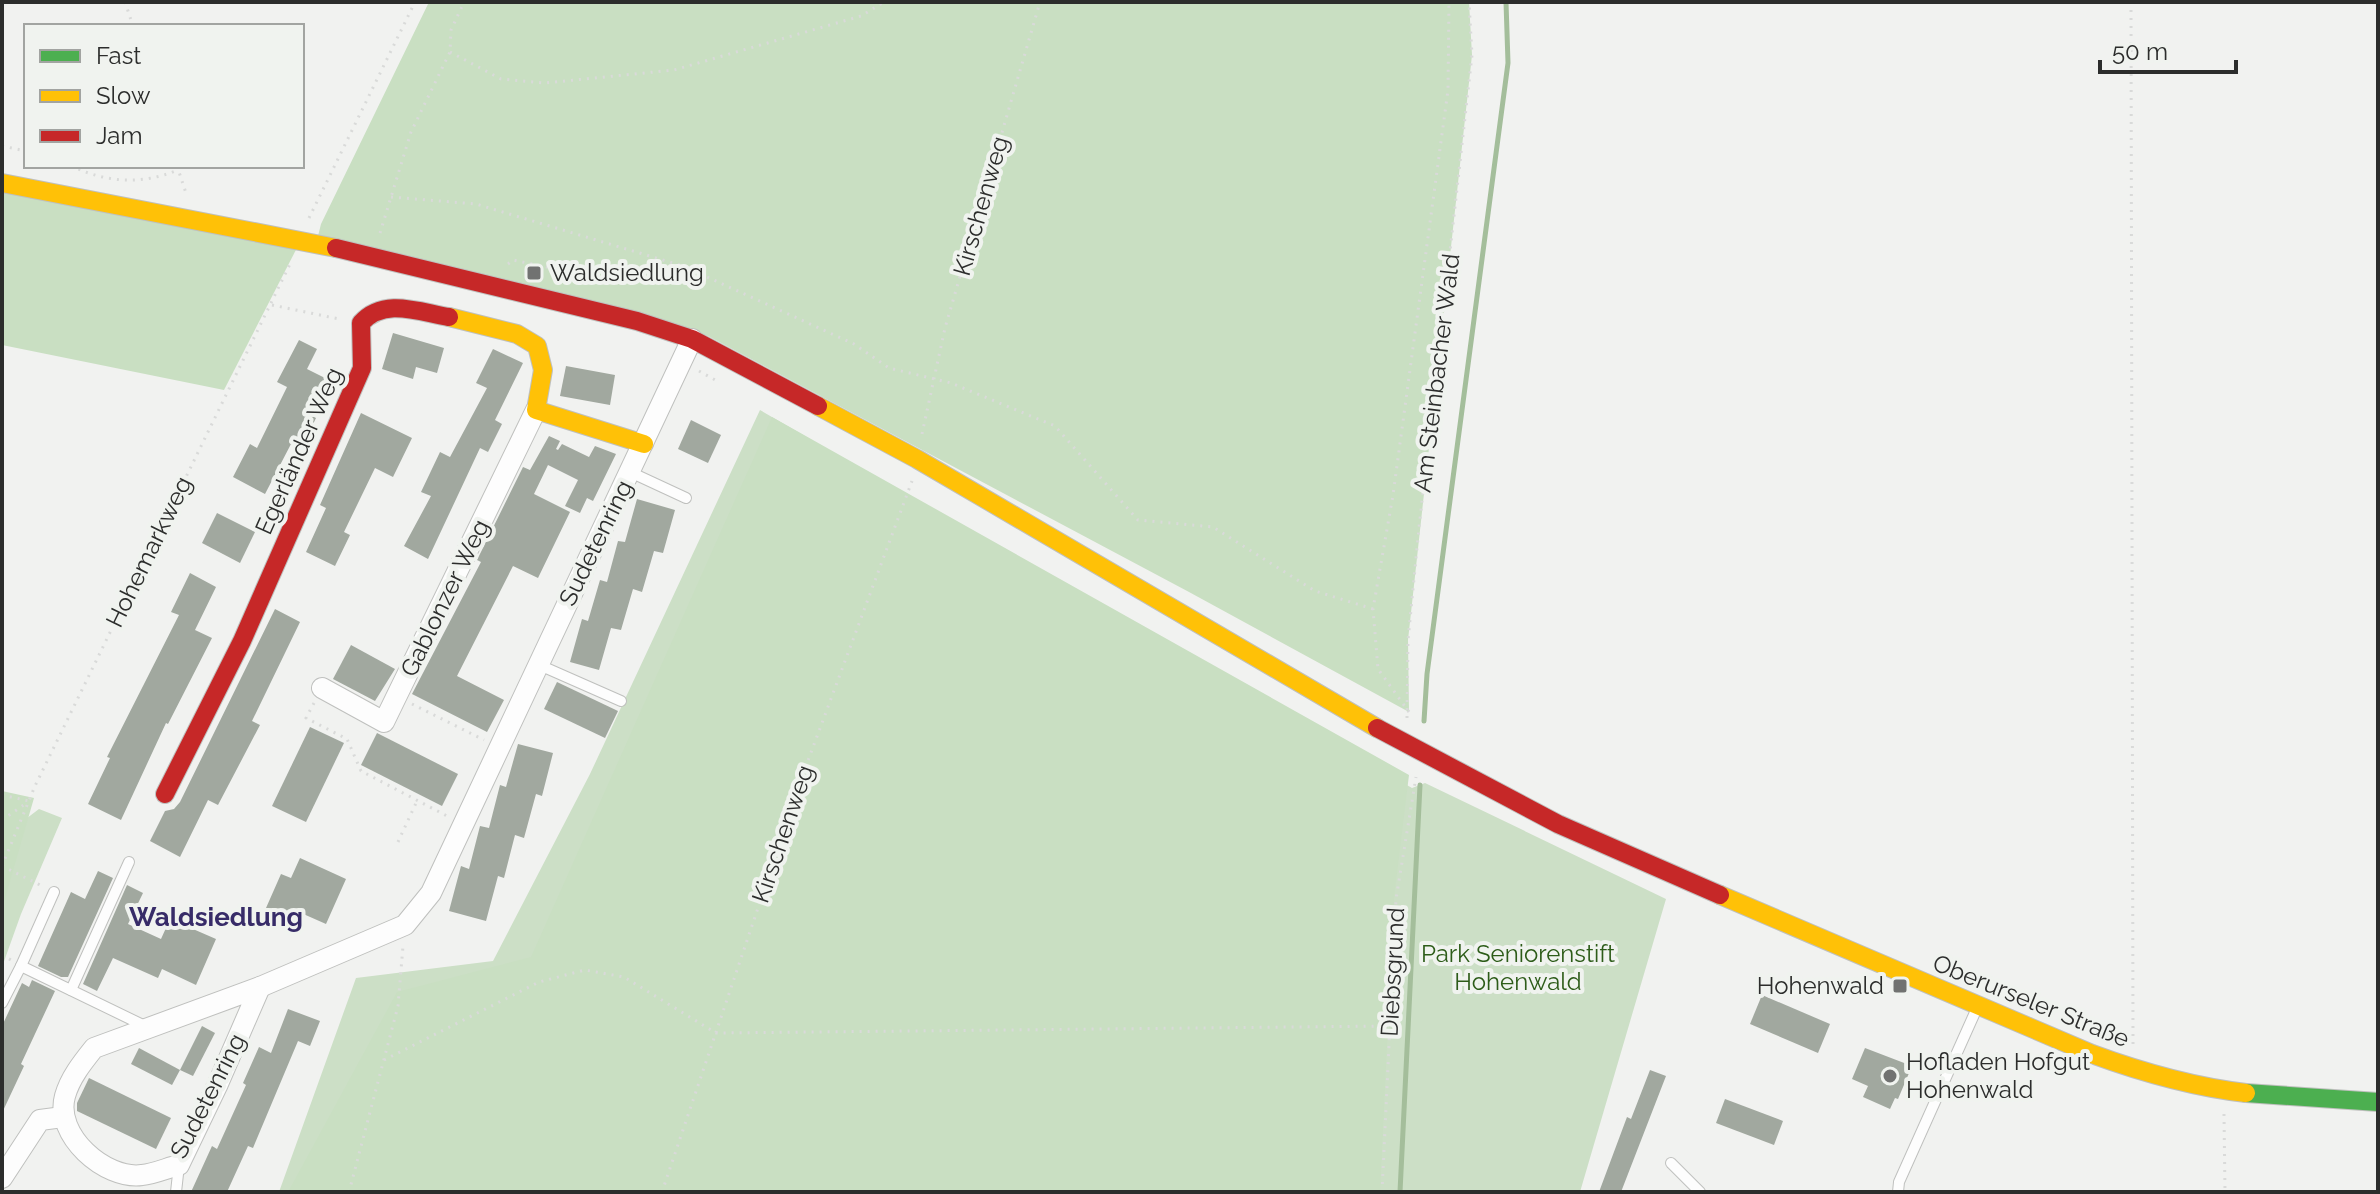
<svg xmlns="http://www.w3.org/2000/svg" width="2380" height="1194" viewBox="0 0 2380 1194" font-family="Raleway,sans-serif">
<rect width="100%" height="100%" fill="#f1f2f0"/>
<g fill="#ccdfc6">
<path d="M760 410 1412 788 1425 783 1666 899 1580 1192H279L356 978 493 961 590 774Z"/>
<path d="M39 809 62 818 21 914 2 967V837Z"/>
</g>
<g fill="#c9dfc2">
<path d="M429 2H1469L1472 55 1408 640 1409 712 1189 592 708 336 318 236 321 224Z"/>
<path d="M2 183 301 240 224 390 2 345Z"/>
<path d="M772 417 1409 775 1394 898 1380 1192H288L397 992 531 957Z"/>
<path d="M2 791 34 798 2 909Z"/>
</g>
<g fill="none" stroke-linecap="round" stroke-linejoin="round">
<g stroke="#a4be9b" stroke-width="5">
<path d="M1424 721 1427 674 1508 63 1506 2"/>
<path d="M1400 1192 1420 785"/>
</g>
</g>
<g fill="#a1a89f">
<path d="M393 333 444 348 437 373 416 367 413 379 382 369Z"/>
<path d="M299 340 317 349 307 369 329 380 310 415 316 418 301 449 291 444 265 494 233 477 250 444 257 448 287 387 277 382Z"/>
<path d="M493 349 523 363 495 420 502 424 488 452 480 448 428 559 404 546 431 496 421 492 440 452 450 457 487 388 476 383Z"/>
<path d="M566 366 615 375 610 405 560 396Z"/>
<path d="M361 413 412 438 393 477 375 468 344 532 350 535 335 566 306 552 326 508 320 505Z"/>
<path d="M691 420 721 435 708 463 678 449Z"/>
<path d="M549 436 560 441 556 449 558 450 562 444 589 457 595 446 616 454 593 501 587 498 580 513 565 506 578 480 548 465 534 494 570 512 538 578 513 566 457 676 504 700 487 732 412 694 481 562 477 560 523 467 530 470Z"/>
<path d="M637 499 675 510 663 553 654 551 642 592 633 589 621 630 611 628 599 670 570 662 582 619 588 621 600 580 607 582 618 541 625 542Z"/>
<path d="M217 513 255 532 240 563 202 543Z"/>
<path d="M190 573 216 587 195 630 212 638 168 724 166 723 121 820 88 804 110 758 107 757 179 615 171 612Z"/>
<path d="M275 609 300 622 252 721 260 725 218 805 208 800 180 857 150 841 165 811 174 809 180 802Z"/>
<path d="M351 645 395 669 375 701 333 679Z"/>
<path d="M557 682 618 711 605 738 544 709Z"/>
<path d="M310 727 344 743 306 822 272 806Z"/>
<path d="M377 733 458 774 442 806 361 765Z"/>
<path d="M518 744 553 753 542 796 536 794 524 838 515 835 504 878 498 876 486 921 449 911 461 866 469 869 480 826 489 828 500 785 506 787Z"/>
<path d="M300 858 346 879 326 924 292 909 288 918 266 908 281 874 291 878Z"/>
<path d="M98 871 113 878 68 977H61L38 966 71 892 85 899Z"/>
<path d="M127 885 143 893 128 924 161 939 170 919 216 939 196 985 162 969 158 978 113 958 97 991 83 984Z"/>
<path d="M32 980 55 991 21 1064 24 1066 2 1113V1026L22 983 29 987Z"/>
<path d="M1762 995 1830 1024 1818 1053 1750 1024Z"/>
<path d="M288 1009 320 1021 310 1046 298 1041 253 1148 248 1146 227 1192H191L212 1146 217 1149 246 1085 243 1083 259 1047 271 1053Z"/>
<path d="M202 1026 215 1033 193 1076 180 1070Z"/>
<path d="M139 1048 180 1070 172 1085 131 1064Z"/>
<path d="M1865 1048 1912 1066 1898 1099 1895 1098 1890 1109 1863 1097 1868 1086 1852 1079Z"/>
<path d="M1650 1070 1666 1076 1621 1192H1599L1627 1117 1631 1119Z"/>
<path d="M89 1078 171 1118 156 1149 77 1111V1103Z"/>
<path d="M1725 1099 1783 1121 1774 1145 1716 1123Z"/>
</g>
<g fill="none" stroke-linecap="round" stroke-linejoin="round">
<defs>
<g id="lane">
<path d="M630 472 686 498"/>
<path d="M537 664 621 701"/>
<path d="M54 892 21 966 147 1027"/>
<path d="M71 990 129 862"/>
<path d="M2 1003 21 966"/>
<path d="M1671 1163 1700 1192"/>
<path d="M176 1192 179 1165"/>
<path d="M1898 1192 1899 1182 1977 1008"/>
</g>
<g id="street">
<path d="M322 688 384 722 536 410"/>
<path d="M260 987 405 925 431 893 692 339"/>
<path d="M260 987 217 1086 179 1165C167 1168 154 1174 142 1175 105 1180 54 1135 65 1096 70 1078 82 1063 94 1048Z"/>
<path d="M2 1178 40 1120 63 1117"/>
</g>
<path id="fast" d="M2246 1093 2378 1102"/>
<g id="slow">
<path d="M2 183 336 248"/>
<path d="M449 317 517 334 537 346 543 370 536 410 644 444"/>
<path d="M818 406 917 459 1377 728"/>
<path d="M1720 895 2092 1054C2141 1072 2194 1087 2246 1093"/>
</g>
<g id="jam">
<path d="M336 248 637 321 692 339 818 406"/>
<path d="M1377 728 1558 824 1720 895"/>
<path d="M165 794 242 641 362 368 361 323C384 297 419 312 449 317"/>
</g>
</defs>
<use href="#lane" stroke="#bfc0be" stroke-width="12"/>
<use href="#street" stroke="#bfc0be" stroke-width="22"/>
<use href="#fast" stroke="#bfc0be" stroke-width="20"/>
<use href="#slow" stroke="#bfc0be" stroke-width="20"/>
<use href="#jam" stroke="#bfc0be" stroke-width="20"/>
<g stroke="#d9dad9" stroke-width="3" stroke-dasharray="2 6" stroke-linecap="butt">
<path d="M125 2 133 26"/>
<path d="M2131 2 2133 1044"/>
<path d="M450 52 501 79 545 83 674 70 861 16 884 2"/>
<path d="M2 146 26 151"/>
<path d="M71 166C108 183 141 185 178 170"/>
<path d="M177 166 187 196"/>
<path d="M391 197 476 204 683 266 854 344 889 368 951 383 1055 426 1138 520 1213 527 1315 591 1373 609"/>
<path d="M309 218 415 2"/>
<path d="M380 233 411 132 450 52 451 30 464 2"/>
<path d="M508 264 513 260 571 272 586 284"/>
<path d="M272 305 339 319"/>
<path d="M699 371 717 381"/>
<path d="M922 434 945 328 1040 2"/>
<path d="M314 703 306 718 347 739 361 771 449 817"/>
<path d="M412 704 484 740"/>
<path d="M1409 712 1378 669 1373 609 1393 495 1448 90 1449 2"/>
<path d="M1407 718 1408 640 1419 528 1472 55 1469 2"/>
<path d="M2 795 29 801"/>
<path d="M2 820 28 802"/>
<path d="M398 842 417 801"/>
<path d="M2 866 35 786 291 262"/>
<path d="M2 866 42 886"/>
<path d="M2 955 11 960"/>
<path d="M384 1060 539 982 585 970 624 977 716 1033 1389 1026"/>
<path d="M2224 1114 2225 1192"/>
<path d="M349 1192 398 1006 403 946"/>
<path d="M662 1192 806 766 912 481"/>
<path d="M1382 1192 1396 899 1416 777"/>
</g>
<use href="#lane" stroke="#fdfdfd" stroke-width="10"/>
<use href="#street" stroke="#fdfdfd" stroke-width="20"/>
<use href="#fast" stroke="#4caf50" stroke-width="18"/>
<use href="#slow" stroke="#ffc107" stroke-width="18"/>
<use href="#jam" stroke="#c62828" stroke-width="18"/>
</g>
<g fill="#717271" stroke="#f0f3ef" stroke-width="3">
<rect x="526" y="265" width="16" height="16" rx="4"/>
<rect x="1892" y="978" width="16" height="16" rx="4"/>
<circle cx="1890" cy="1076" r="8"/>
</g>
<g text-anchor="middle" stroke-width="8" stroke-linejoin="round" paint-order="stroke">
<g font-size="24" fill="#2c2d2c" stroke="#f0f3ef">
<text transform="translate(981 206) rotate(-74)" y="8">Kirschenweg</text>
<text transform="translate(1437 373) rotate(-83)" y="8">Am Steinbacher Wald</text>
<text transform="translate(299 451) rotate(-66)" y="8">Egerländer Weg</text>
<text transform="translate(596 543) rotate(-64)" y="8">Sudetenring</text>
<text transform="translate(149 552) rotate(-64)" y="8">Hohemarkweg</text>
<text transform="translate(445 598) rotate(-64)" y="8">Gablonzer Weg</text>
<text transform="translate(783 834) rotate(-71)" y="8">Kirschenweg</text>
<text transform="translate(1393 972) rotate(-87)" y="8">Diebsgrund</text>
<text transform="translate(2031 1001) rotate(22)" y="8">Oberurseler Straße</text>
<text transform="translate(208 1096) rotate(-63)" y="8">Sudetenring</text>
</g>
<g font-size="24" fill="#2c2d2c" stroke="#f0f3ef" text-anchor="start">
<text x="550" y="281">Waldsiedlung</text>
<text x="1884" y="994" text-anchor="end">Hohenwald</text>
<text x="1906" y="1070">Hofladen Hofgut<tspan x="1906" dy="28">Hohenwald</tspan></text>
</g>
<g font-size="24" fill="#2d5c19" stroke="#f0f3ef">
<text x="1518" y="962">Park Seniorenstift<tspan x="1518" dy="28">Hohenwald</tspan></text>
</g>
<g font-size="26" font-weight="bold" fill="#372c68" stroke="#f0f3ef">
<text x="216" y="926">Waldsiedlung</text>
</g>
</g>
<rect width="2380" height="1194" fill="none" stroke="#2c2d2c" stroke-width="8"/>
<rect x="24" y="24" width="280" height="144" fill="#f0f3ef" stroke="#a2a4a1" stroke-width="2"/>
<rect x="40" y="50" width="40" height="12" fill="#4caf50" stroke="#a2a4a1" stroke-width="2"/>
<text x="96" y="64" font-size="24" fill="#2c2d2c">Fast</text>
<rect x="40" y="90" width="40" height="12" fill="#ffc107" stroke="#a2a4a1" stroke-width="2"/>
<text x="96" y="104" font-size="24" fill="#2c2d2c">Slow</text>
<rect x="40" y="130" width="40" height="12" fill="#c62828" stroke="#a2a4a1" stroke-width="2"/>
<text x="96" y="144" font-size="24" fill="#2c2d2c">Jam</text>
<path d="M2100 60v12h136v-12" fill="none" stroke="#2c2d2c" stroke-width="4"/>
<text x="2112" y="60" font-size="24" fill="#2c2d2c" stroke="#f0f3ef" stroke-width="6" paint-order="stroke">50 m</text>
</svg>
